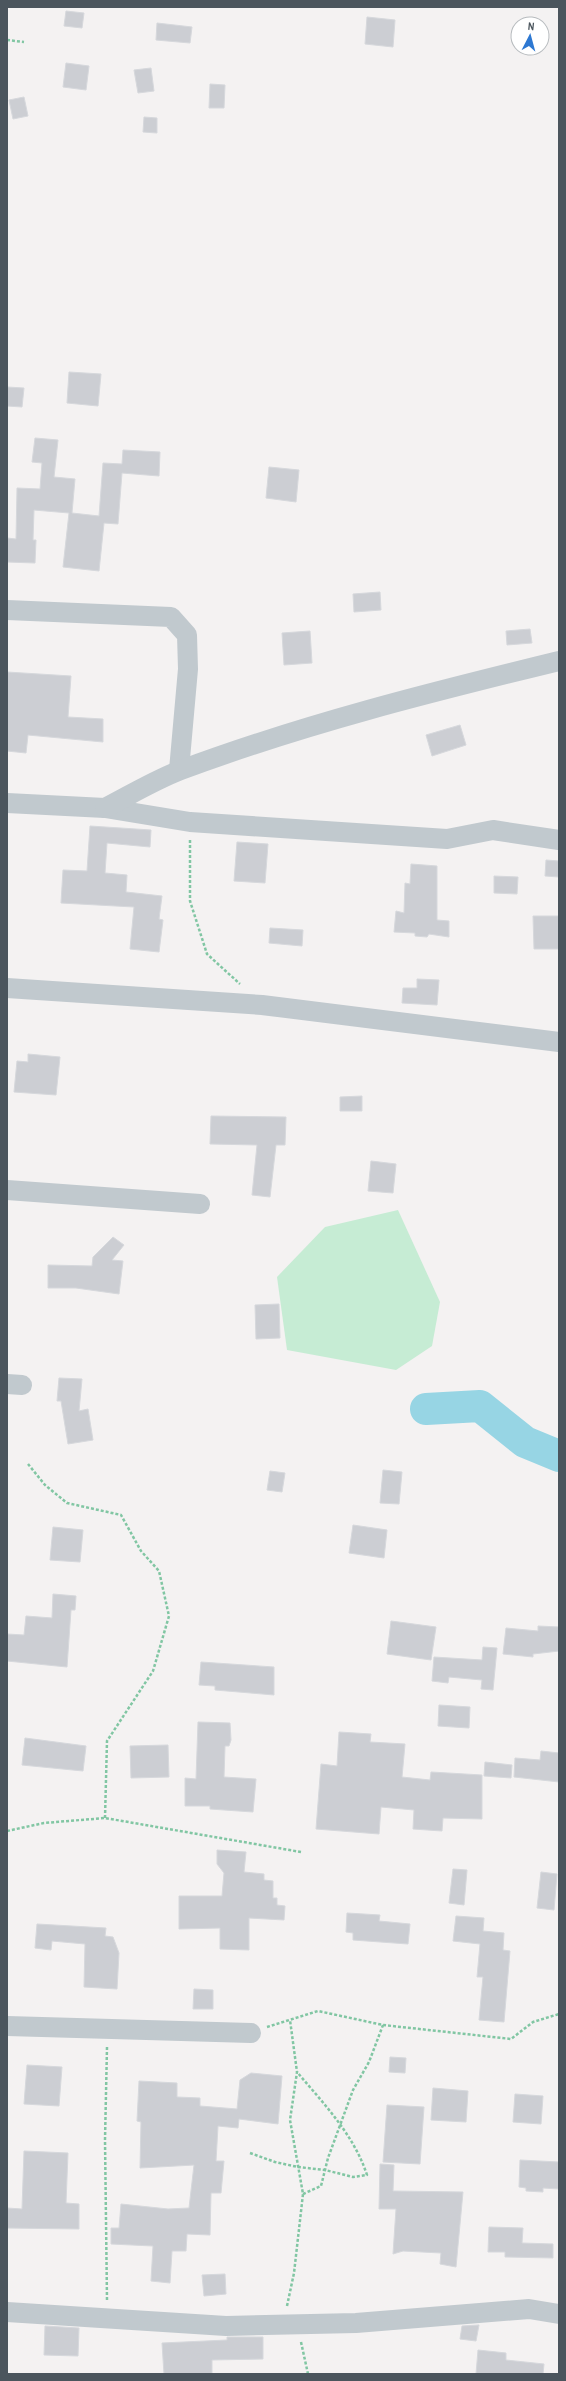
<svg xmlns="http://www.w3.org/2000/svg" width="566" height="2381" viewBox="0 0 566 2381" font-family="'Archivo Narrow',sans-serif">
<rect width="100%" height="100%" fill="#f4f2f2"/>
<path fill="#c6ecd4" d="M398 1210 440 1302 432 1346 396 1370 287 1350 277 1277 325 1227Z"/>
<g fill="none" stroke-linecap="round" stroke-linejoin="round">
<path stroke="#97d5e4" stroke-width="32" d="M426 1409 480 1406 525 1442 559 1456"/>
</g>
<g fill="#ccced3" stroke="#d6d8dc">
<path d="M66 11 84 13 82 28 64 26Z"/>
<path d="M367 17 395 20 393 47 365 44Z"/>
<path d="M157 23 192 27 190 43 156 40Z"/>
<path d="M66 63 89 66 86 90 63 87Z"/>
<path d="M151 68 154 91 138 93 134 70Z"/>
<path d="M210 84 225 85 224 108H209Z"/>
<path d="M24 97 28 116 13 119 9 100Z"/>
<path d="M144 117 157 118V133L143 132Z"/>
<path d="M69 372 101 374 98 406 67 403Z"/>
<path d="M7 387 24 388 22 407 7 406Z"/>
<path d="M35 438 58 440 54 477 75 479 72 513 99 516 103 463 122 464 123 450 160 452 159 476 122 473 118 524 104 523 99 571 63 567 69 513 34 510 33 540H36L35 563 7 562V538L16 539 17 488 40 489 42 463 32 462Z"/>
<path d="M269 467 299 470 296 502 266 498Z"/>
<path d="M380 592 381 610 354 612 353 594Z"/>
<path d="M530 629 532 643 507 645 506 631Z"/>
<path d="M310 631 312 663 284 665 282 633Z"/>
<path d="M7 672 71 676 68 717 103 719V742L28 735 26 753 7 751Z"/>
<path d="M460 725 466 745 432 756 426 735Z"/>
<path d="M90 826 151 830 150 847 107 843 105 873 127 875 126 892 162 896 159 919 163 920 159 952 130 949 134 907 61 903 63 870 87 871Z"/>
<path d="M237 842 268 844 265 883 234 881Z"/>
<path d="M546 860 559 861V877L545 876Z"/>
<path d="M411 864 437 866V920L449 921V937L429 934 427 937 415 936V933L394 932 396 911 404 913 405 883 410 884Z"/>
<path d="M494 876 518 877 517 894 494 893Z"/>
<path d="M533 916H559V949H534Z"/>
<path d="M270 928 303 930 302 946 269 943Z"/>
<path d="M417 979 439 980 437 1005 402 1003 403 988H417Z"/>
<path d="M28 1054 60 1057 56 1095 14 1092 17 1061 28 1062Z"/>
<path d="M362 1096V1111H340V1097Z"/>
<path d="M211 1116 286 1117 285 1145H276L270 1197 252 1195 257 1145 210 1144Z"/>
<path d="M371 1161 396 1164 393 1193 368 1191Z"/>
<path d="M113 1237 124 1245 112 1260 123 1261 119 1294 76 1288H48V1265L92 1266 93 1257Z"/>
<path d="M279 1304 280 1338 256 1339 255 1305Z"/>
<path d="M59 1378 82 1379 79 1411 88 1409 93 1440 68 1444 61 1401H57Z"/>
<path d="M383 1470 402 1472 399 1504 380 1503Z"/>
<path d="M270 1471 285 1473 282 1492 267 1490Z"/>
<path d="M353 1525 387 1530 384 1558 349 1553Z"/>
<path d="M53 1527 83 1530 80 1562 50 1560Z"/>
<path d="M53 1594 76 1596 75 1610H71L67 1667 7 1661V1634L24 1635 26 1616 52 1618Z"/>
<path d="M391 1621 436 1627 431 1660 387 1654Z"/>
<path d="M538 1626 559 1627V1651L533 1654V1657L503 1654 506 1628 538 1631Z"/>
<path d="M483 1647 497 1648 493 1690 481 1689 482 1680 449 1677 448 1683 432 1681 434 1657 482 1660Z"/>
<path d="M201 1662 274 1667V1695L215 1690V1686L199 1685Z"/>
<path d="M439 1705 470 1707 469 1728 438 1726Z"/>
<path d="M198 1722 230 1723 231 1740 229 1746H225L224 1777 256 1779 253 1812 210 1809V1806H185V1778L196 1779Z"/>
<path d="M339 1732 371 1734 370 1742 405 1744 402 1777 430 1780 431 1772 482 1775V1819L443 1818 442 1831 413 1829 414 1810 381 1807 379 1834 316 1829 321 1764 337 1766Z"/>
<path d="M25 1738 86 1746 83 1771 22 1765Z"/>
<path d="M168 1745 169 1777 131 1778 130 1746Z"/>
<path d="M541 1751 559 1753V1782L514 1777 515 1758 540 1760Z"/>
<path d="M485 1762 512 1765 511 1778 484 1776Z"/>
<path d="M217 1850 246 1852 244 1872 264 1874V1880L273 1881V1898H277V1905L285 1906 284 1920 249 1918V1950L220 1949V1928L179 1929V1896H222L224 1873 217 1864Z"/>
<path d="M453 1869 467 1870 464 1905 449 1903Z"/>
<path d="M541 1872 557 1874 554 1910 537 1908Z"/>
<path d="M347 1913 380 1915 379 1921 410 1924 408 1944 353 1940V1933L346 1932Z"/>
<path d="M456 1916 484 1918 483 1931 504 1933 503 1950 510 1951 504 2022 479 2020 483 1977H477L480 1944 453 1941Z"/>
<path d="M37 1924 106 1928 105 1936 113 1937 119 1953 117 1989 84 1987 85 1944 52 1941 51 1950 35 1948Z"/>
<path d="M194 1989 213 1990V2009H193Z"/>
<path d="M390 2057 406 2058 405 2073 389 2072Z"/>
<path d="M27 2065 62 2067 59 2106 24 2104Z"/>
<path d="M251 2073 282 2076 278 2124 239 2119 238 2128 218 2126 216 2161H224L221 2193H211L210 2235 187 2234 186 2251H172L170 2283 151 2281 153 2246 111 2244V2228H119L121 2204 168 2209 189 2208 194 2165 140 2168 141 2122 137 2121 139 2081 177 2083V2097L200 2098V2106L237 2109 240 2080Z"/>
<path d="M433 2088 468 2091 466 2122 431 2120Z"/>
<path d="M515 2094 543 2096 541 2124 513 2122Z"/>
<path d="M387 2105 424 2107 420 2164 383 2162Z"/>
<path d="M24 2151 68 2153 66 2203 79 2204V2229L7 2228V2208L22 2209Z"/>
<path d="M520 2160 559 2162V2189L543 2188V2192L526 2191V2188L519 2187Z"/>
<path d="M380 2164 394 2165 393 2191 463 2192 456 2267 440 2264 441 2253 403 2251 393 2254 396 2209H379Z"/>
<path d="M489 2227 523 2228 522 2243 553 2244V2258L505 2257V2252H488Z"/>
<path d="M225 2274 226 2294 204 2296 202 2275Z"/>
<path d="M479 2325 476 2341 460 2339 462 2326Z"/>
<path d="M45 2326 79 2328 78 2356 44 2355Z"/>
<path d="M227 2337H263V2359L212 2360V2374H164L162 2343 227 2340Z"/>
<path d="M478 2350 506 2353V2360L544 2364 543 2374H476Z"/>
</g>
<g fill="none" stroke-linecap="round" stroke-linejoin="round">
<g stroke="#81c6a3" stroke-width="2.5" stroke-dasharray="3 2" stroke-linecap="butt">
<path d="M7 40 24 42"/>
<path d="M190 840V901L207 954 240 984"/>
<path d="M28 1464 45 1485 67 1503 121 1515 141 1551 159 1571 169 1616 153 1671 107 1741 105 1818"/>
<path d="M7 1831 44 1823 105 1818 301 1852"/>
<path d="M267 2027 318 2011 383 2025 511 2039 533 2022 559 2014"/>
<path d="M250 2153 275 2162 298 2167 325 2170 353 2177 367 2175C354 2135 324 2104 297 2072"/>
<path d="M303 2194 321 2186 328 2158 353 2090 369 2062 383 2025"/>
<path d="M107 2300 105 2140 107 2047"/>
<path d="M287 2306 294 2273 303 2194 290 2120 297 2072 290 2020"/>
<path d="M301 2342 308 2374"/>
</g>
<g stroke="#c1c9ce" stroke-width="20">
<path d="M7 610 171 617 187 635 188 669 179 770"/>
<path d="M7 803 105 808 190 822 447 839 493 830 559 840"/>
<path d="M105 808C130 795 155 780 181 770 304 724 432 692 559 661"/>
<path d="M7 988 262 1005 559 1042"/>
<path d="M7 1190 200 1204"/>
<path d="M7 1384 22 1385"/>
<path d="M7 2026 251 2033"/>
<path d="M7 2312 226 2326 356 2323 529 2309 559 2314"/>
</g>
</g>
<rect width="566" height="2381" fill="none" stroke="#4b555d" stroke-width="16"/>
<g transform="translate(530 36) rotate(6)"><circle r="19" fill="#ffffff" stroke="#b7bbbe"/>
<path d="M0-3L7 15L0 10L-7 15Z" fill="#2d78d2"/>
<text y="-6" font-size="11" font-weight="bold" text-anchor="middle" fill="#4b555d">N</text>
</g>
</svg>
